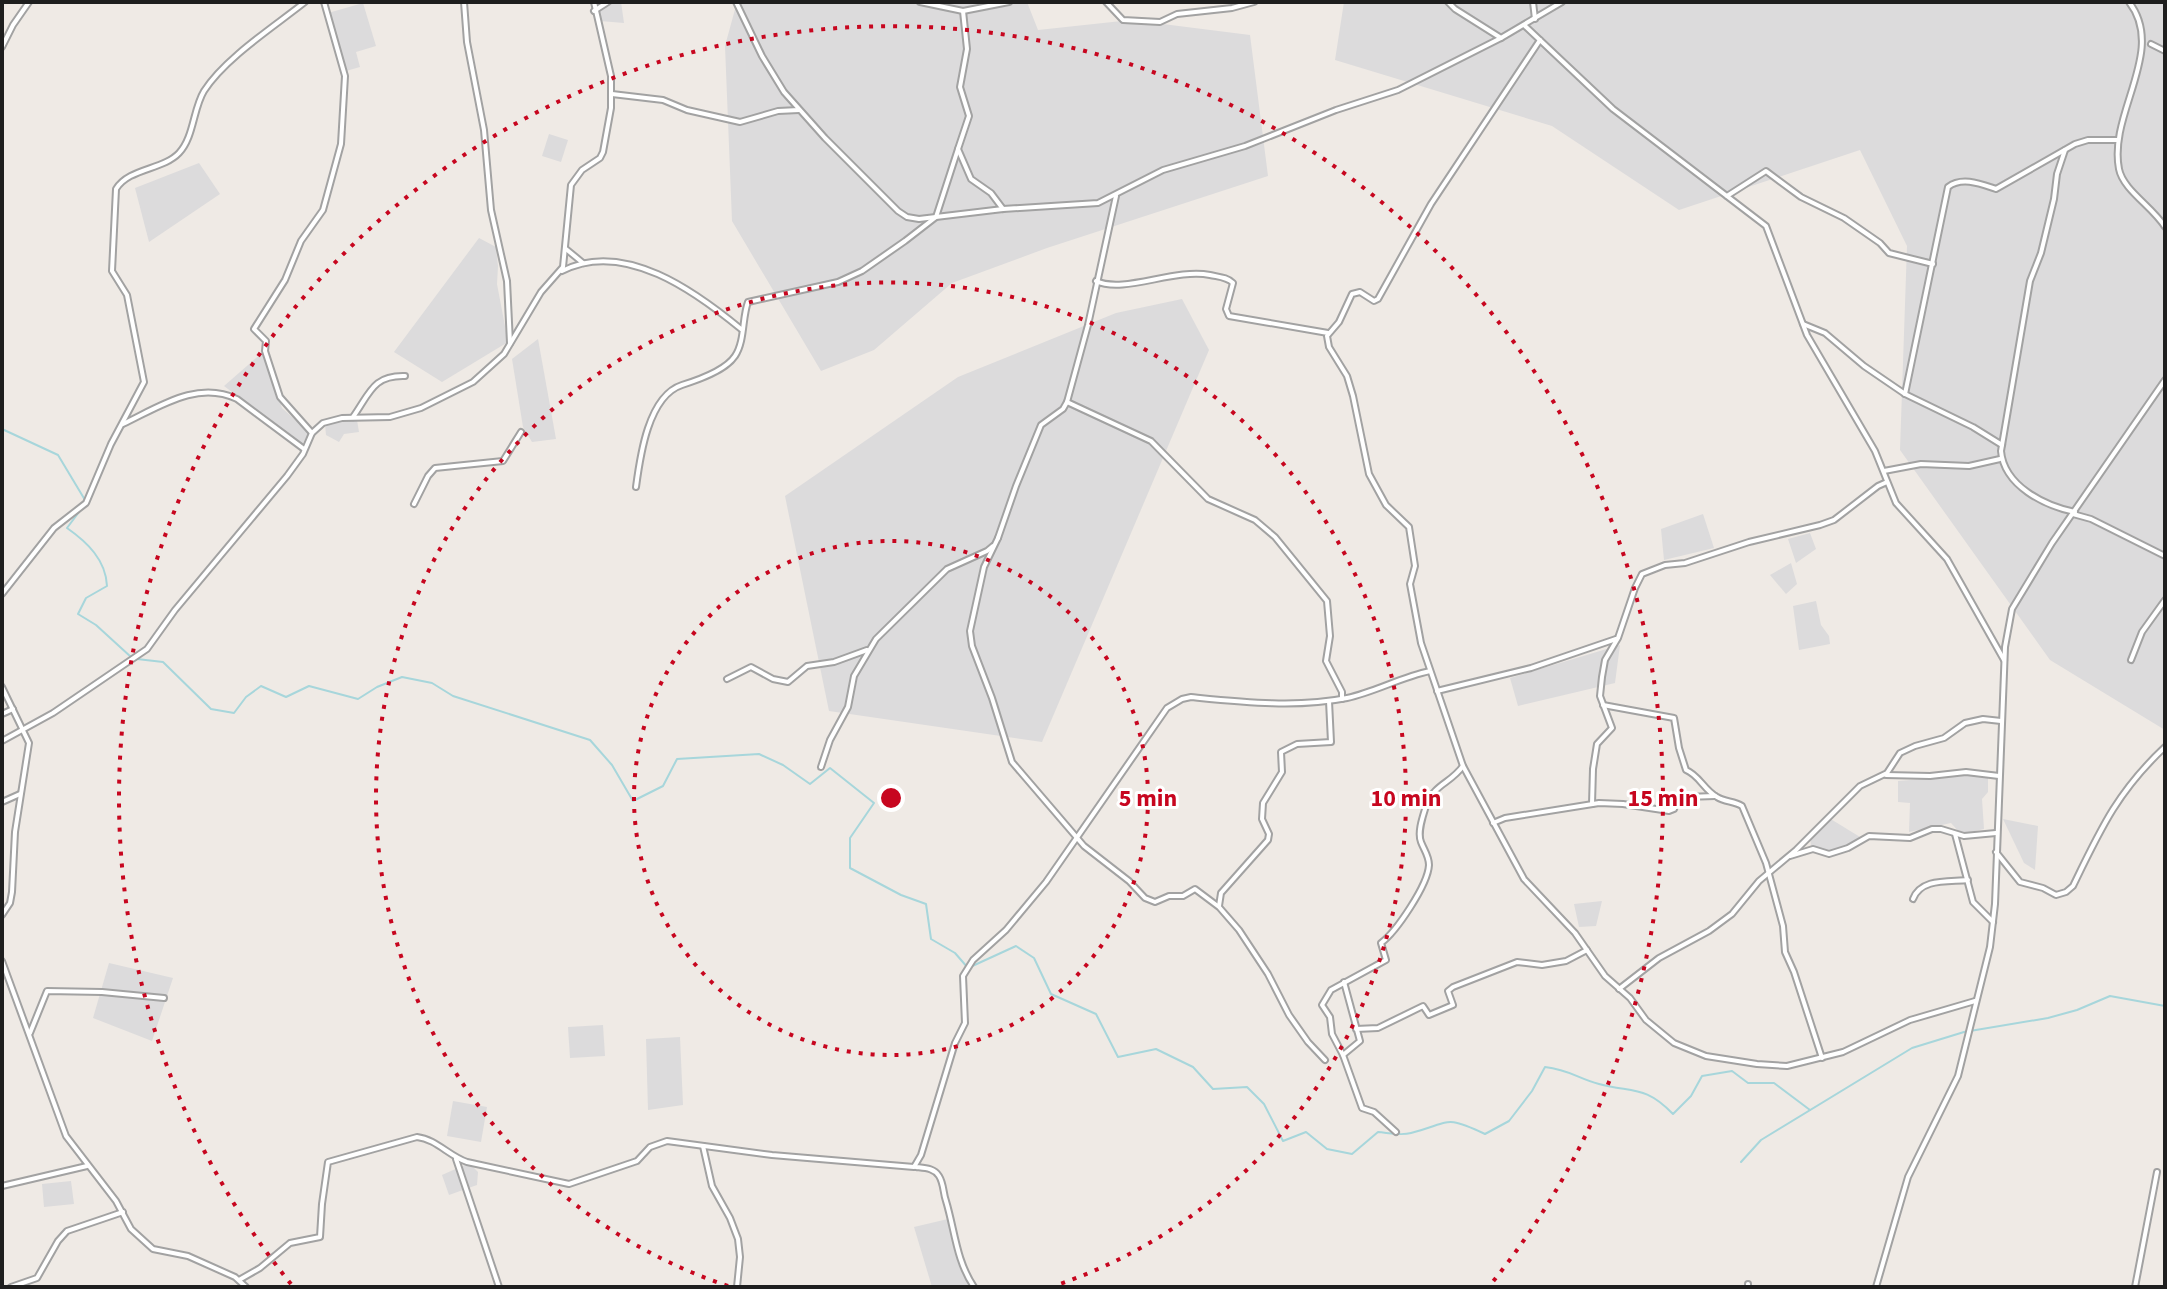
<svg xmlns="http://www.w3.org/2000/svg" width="2167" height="1289" viewBox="0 0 2167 1289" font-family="'Source Sans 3',sans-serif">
<rect width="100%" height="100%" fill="#efeae5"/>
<g fill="#dcdbdc">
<path d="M597 2H621L624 23 600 21 596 12Z"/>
<path d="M737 2H1027L1038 30 1131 20 1250 35 1268 176 1047 248 952 283 874 350 821 371 732 221 725 46Z"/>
<path d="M1344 2H2165V730L2050 660 1900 450 1907 246 1860 150 1679 210 1552 126 1335 60Z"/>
<path d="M363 3 376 46 356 52 360 67 346 71 328 13Z"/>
<path d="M549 134 568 140 561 162 542 156Z"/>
<path d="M199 163 220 194 149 242 135 188Z"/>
<path d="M479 238 496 247 498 266 497 284 508 342 442 382 394 352Z"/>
<path d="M1182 299 1209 350 1042 742 829 711 785 496 958 377 1116 313Z"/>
<path d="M538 339 556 439 532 442 523 427 512 359Z"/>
<path d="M264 351 282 408 309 432 302 445 224 386Z"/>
<path d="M357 420 359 432 344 434 339 442 326 435 325 424Z"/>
<path d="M1703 514 1714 548 1664 560 1661 529Z"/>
<path d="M1810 533 1816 549 1796 563 1788 539Z"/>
<path d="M1791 563 1797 584 1786 594 1770 575Z"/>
<path d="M1816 601 1821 625 1829 636 1830 644 1799 650 1793 606Z"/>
<path d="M1620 645 1615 683 1518 706 1510 678Z"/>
<path d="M1988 774V792L1982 799 1984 829 1961 834 1951 823 1909 832 1910 803 1898 802V781Z"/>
<path d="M1829 818 1860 837 1836 852 1811 846 1810 837Z"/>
<path d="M2003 819 2038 826 2035 870 2024 863Z"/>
<path d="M1602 901 1596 926 1579 927 1574 904Z"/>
<path d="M109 963 173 978 152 1041 93 1018Z"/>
<path d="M603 1025 605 1056 570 1058 568 1027Z"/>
<path d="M680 1037 683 1105 648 1110 646 1039Z"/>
<path d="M453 1101 487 1107 481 1142 447 1136Z"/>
<path d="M469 1163 478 1172 477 1185 449 1195 442 1175Z"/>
<path d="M71 1181 74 1204 44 1207 42 1184Z"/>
<path d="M948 1219 969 1287H932L914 1227Z"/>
</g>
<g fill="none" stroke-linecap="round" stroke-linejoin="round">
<g stroke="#a7d6db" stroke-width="2">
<path d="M2 429 58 455 85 500"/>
<path d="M82 508 67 528C87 542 106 560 107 586L86 598 78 614 96 625 131 657"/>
<path d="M137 659 163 662 211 709 234 713 246 697 261 686 286 697 309 686 358 699 377 687 402 677 432 683 453 696 590 740 612 765 633 801 663 786 677 759 759 754 783 765 810 784 830 768 874 803 850 838V868L901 895 926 904 931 939 955 953 968 968 1016 946 1034 958 1051 994 1096 1014 1118 1057 1156 1049 1193 1067 1213 1089 1247 1087 1264 1104 1283 1141 1306 1132 1327 1149 1352 1154 1378 1132C1389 1133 1401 1136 1411 1133 1451 1123 1443 1114 1485 1134L1509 1121 1532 1091 1545 1067C1570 1070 1577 1078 1599 1084 1633 1093 1645 1085 1673 1114L1691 1096 1702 1076 1732 1071 1748 1083H1774L1810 1110"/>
<path d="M1741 1162 1761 1140 1912 1048 1964 1032 2048 1018 2077 1010 2110 996 2165 1006"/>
</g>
<defs>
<g id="minor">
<path d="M464 2 467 42 484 130 491 210 507 281 510 343"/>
<path d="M736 2 762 56 784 92 825 138 898 211 907 217 919 219 1003 209 1098 203 1163 170 1245 146 1336 110 1398 90 1501 38 1562 2"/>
<path d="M920 2 963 11 1009 2"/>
<path d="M1106 2 1123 20 1160 22 1177 14 1232 8 1254 2"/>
<path d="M1448 2 1455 9 1501 38"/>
<path d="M1533 2 1535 19"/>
<path d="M2129 2C2167 51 2108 113 2119 169 2123 190 2153 207 2165 227"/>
<path d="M594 11 608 2"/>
<path d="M963 11 967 49 960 87 969 116 958 149 971 179 991 193 1003 209"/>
<path d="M1524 25 1613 109 1766 226 1807 335 1875 451 1896 503 1947 559 2004 660"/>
<path d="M1540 40 1431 204 1378 299 1374 301 1360 292 1352 294 1339 322 1327 336 1329 347 1347 376 1353 396 1369 474 1386 505 1409 527 1415 566 1410 584 1421 643 1463 766 1524 879 1575 933 1605 976 1630 998 1646 1020 1674 1043 1706 1056 1757 1064 1787 1066 1843 1052 1910 1020 1975 1001"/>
<path d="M2151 44 2165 51"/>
<path d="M2 47 13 25 29 2"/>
<path d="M612 94 663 100 687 110 740 122 778 111 799 110"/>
<path d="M2065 150 2057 174 2054 199 2041 253 2030 281 2001 451C2004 486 2045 506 2075 512"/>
<path d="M1727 196 1766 171 1801 197 1844 218 1880 243 1889 253 1933 264"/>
<path d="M566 249 583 263"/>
<path d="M562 271C624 239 696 292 741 329"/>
<path d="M1096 281C1124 294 1174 268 1210 275 1219 277 1227 277 1233 283L1226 309 1229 316 1328 333"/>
<path d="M1803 324 1825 333 1864 366 1905 394 1973 427 2002 445"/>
<path d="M1905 394 1948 187C1962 176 1981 184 1996 189L2075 144 2088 140H2118"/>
<path d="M1067 402 1151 441 1208 499 1255 520 1275 537 1327 601 1330 636 1326 661 1342 692V699"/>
<path d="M353 417C370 393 373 375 405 376"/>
<path d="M123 424C159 407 197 380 237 399L304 449"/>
<path d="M312 433 280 397 265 351 266 341 254 329 285 280 301 241 323 210 341 144 345 76 324 2"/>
<path d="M1884 471 1921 464 1969 466 2000 459"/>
<path d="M636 487C640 457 648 396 682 385 698 380 725 371 735 356 745 341 742 318 748 302L838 282 862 271 905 241 936 217 958 149"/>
<path d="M414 504 428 476 435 468 503 461 521 432"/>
<path d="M2073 514 2091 519 2165 556"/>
<path d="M998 538 984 567 970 631 972 646 992 698 1012 762 1084 846 1129 881 1145 898 1155 902 1169 896H1183L1195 889 1219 907 1239 930 1268 974 1289 1015 1308 1042 1325 1060"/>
<path d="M998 538 1016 486 1041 425 1063 409 1067 402 1088 325 1116 196"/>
<path d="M2 594 54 528 86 503 111 444 144 382 127 295 112 271 116 189C129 168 163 170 179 153 194 137 193 109 204 91 225 58 275 26 305 2"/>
<path d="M2131 660 2142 632 2165 600"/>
<path d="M727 679 751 667 773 679 788 682 807 666 834 662 867 650"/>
<path d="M2 687 29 743 15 832 12 892 10 903 2 915"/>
<path d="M1437 691 1531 668 1616 639"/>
<path d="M1603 705 1674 718 1679 748 1686 770C1699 775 1704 790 1717 797 1725 802 1734 801 1742 806L1766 863 1783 926 1785 952 1794 972 1822 1058"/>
<path d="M2 714 13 709"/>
<path d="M2 741 53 713 147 649 175 610 287 476 303 454 312 433 323 423 342 418 390 417 421 408 473 382 504 354 541 292 563 267 571 185 582 170 600 158 603 152 611 108V76L594 2"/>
<path d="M821 767 830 740 848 707 854 676 876 639 947 569 987 551 993 546"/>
<path d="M1886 775 1930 776 1966 772 1999 776"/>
<path d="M2 802 20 794"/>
<path d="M1592 804 1593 769 1597 744 1612 728 1600 696 1602 677 1605 660 1618 638 1635 588 1642 574 1665 565 1685 563 1749 542 1820 525 1834 520 1878 486 1887 482"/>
<path d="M1493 823 1505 818 1599 803 1623 804 1669 811 1674 809 1677 801 1686 797 1715 796"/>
<path d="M1955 834 1973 902 1993 922"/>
<path d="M1996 852 2020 882 2043 888 2056 895 2066 892 2073 886C2101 828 2118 791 2165 747"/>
<path d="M1790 856 1813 849 1829 854 1848 848 1869 836 1910 838 1932 829H1941L1964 836 1996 833"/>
<path d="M1913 899C1921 878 1948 882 1968 880"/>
<path d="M1219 906 1221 893 1268 840 1269 834 1262 819 1263 803 1282 772 1281 752 1297 744 1331 742 1329 701"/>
<path d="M2 961 66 1136 116 1201 131 1229 153 1249 188 1256 235 1277 246 1287"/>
<path d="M1619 989 1659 958 1709 931 1732 914 1759 881 1796 850 1860 786 1887 773 1900 753 1915 746 1944 738 1965 723 1983 719 2001 721"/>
<path d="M1356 1029 1378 1028 1423 1006 1429 1015 1453 1005 1448 991 1453 987 1517 962 1542 965 1566 961 1587 950"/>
<path d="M30 1033 47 991 102 992 164 998"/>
<path d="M1343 1055 1360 1041 1344 982"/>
<path d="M1396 1132 1374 1112 1362 1108 1343 1055 1332 1034 1330 1017 1322 1005 1331 990 1386 960 1381 943C1396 932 1428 885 1429 865 1429 856 1424 850 1421 842 1417 832 1423 816 1426 806 1435 783 1450 784 1463 766"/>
<path d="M703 1146 712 1186 730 1218 738 1239 740 1257 737 1287"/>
<path d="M456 1159 499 1287"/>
<path d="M916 1167C925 1168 934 1168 939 1176 944 1184 943 1193 946 1201 955 1231 956 1260 974 1287"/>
<path d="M2 1186 87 1166"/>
<path d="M239 1280 260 1268 290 1243 320 1237 322 1204 328 1162 417 1137C436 1139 449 1156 467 1162L569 1184 637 1161 650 1147 667 1141 772 1155 914 1167 921 1155 955 1043 965 1023 963 976 973 960 1006 930 1046 882 1167 708 1182 699 1191 697C1242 702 1296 708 1347 698 1375 692 1401 677 1430 671"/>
<path d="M11 1287 37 1278 58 1241 67 1231 123 1212"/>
<path d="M1748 1287V1284"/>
<path d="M2135 1287 2157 1172"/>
</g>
<path id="tertiary" d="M1876 1287 1908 1177 1958 1076 1990 947 1995 904 2005 647 2012 609 2052 543 2165 380"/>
</defs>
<use href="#minor" stroke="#a2a2a2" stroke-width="8"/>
<use href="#tertiary" stroke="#a2a2a2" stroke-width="8"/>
<use href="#minor" stroke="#fff" stroke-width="4"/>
<use href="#tertiary" stroke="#fff" stroke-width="4"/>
</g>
<g fill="none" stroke="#c7061f" stroke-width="4" stroke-dasharray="4 8">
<circle cx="891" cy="798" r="257"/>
<path d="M728 1286A515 515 0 1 1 1054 1286"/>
<path d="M291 1284A772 772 0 1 1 1491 1284"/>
</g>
<circle cx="891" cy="798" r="12" fill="#c7061f" stroke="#fff" stroke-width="4"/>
<g font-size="24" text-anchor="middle" font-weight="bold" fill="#c7061f" stroke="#fff" stroke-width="6" stroke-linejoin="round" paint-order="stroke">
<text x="1148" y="806">5 min</text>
<text x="1406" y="806">10 min</text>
<text x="1663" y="806">15 min</text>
</g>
<rect width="2167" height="1289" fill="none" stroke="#1e1e1e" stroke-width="8"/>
</svg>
